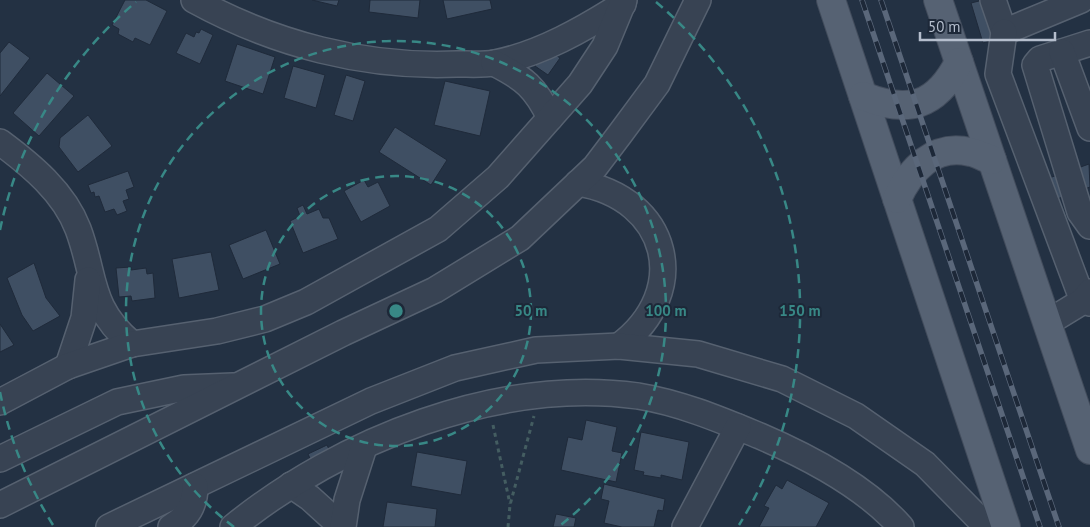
<svg xmlns="http://www.w3.org/2000/svg" width="1090" height="527" viewBox="0 0 1090 527" font-family="'PT Sans',sans-serif">
<rect width="100%" height="100%" fill="#233143"/>
<g fill="#3f4f63" stroke="#1f2a3a">
<path d="M125 0H146L167 11 150 45 135 38 133 42 118 34 119 29 112 25Z"/>
<path d="M312 0H339L337 6Z"/>
<path d="M370 0H420L418 18 369 12Z"/>
<path d="M443 0H490L492 9 447 19Z"/>
<path d="M983 0 997 39 983 43 971 3Z"/>
<path d="M201 29 213 35 200 64 176 53 186 33 194 37 196 32 199 33Z"/>
<path d="M9 42 30 58 0 96V53Z"/>
<path d="M237 44 275 57 263 94 225 81Z"/>
<path d="M547 49 560 58 548 75 535 66Z"/>
<path d="M293 66 325 75 316 108 284 98Z"/>
<path d="M47 73 74 96 39 136 13 113Z"/>
<path d="M346 75 365 81 353 121 334 115Z"/>
<path d="M445 81 490 91 480 136 434 125Z"/>
<path d="M88 115 112 146 78 172 59 147 60 138Z"/>
<path d="M395 127 447 160 431 185 379 152Z"/>
<path d="M1089 164 1090 187 1082 190 1075 169Z"/>
<path d="M128 171 134 187 126 190 129 199 123 201 127 211 117 215 114 209 105 212 99 196 95 197 94 192 91 193 88 185Z"/>
<path d="M1060 174 1068 195 1052 201 1044 180Z"/>
<path d="M364 180 368 187 378 182 390 206 361 222 344 191Z"/>
<path d="M303 205 307 214 319 209 323 218H329L338 239 303 253 290 221 300 216 297 208Z"/>
<path d="M266 230 280 264 243 279 229 245Z"/>
<path d="M211 252 219 290 179 298 172 259Z"/>
<path d="M34 263 46 298 60 316 33 331 22 315 7 278Z"/>
<path d="M131 267V270L146 268 147 274 153 273 155 298 132 301 131 296 119 297 116 268Z"/>
<path d="M0 324 14 345 0 352Z"/>
<path d="M586 420 617 427 612 451 622 453 616 482 561 470 568 437 582 440Z"/>
<path d="M641 432 689 442 682 480 661 475V478L643 475 644 472 634 470Z"/>
<path d="M327 445 333 458 314 467 308 454Z"/>
<path d="M417 452 467 461 461 495 411 486Z"/>
<path d="M787 480 829 503 816 527H759L769 508 764 506 776 485 782 489Z"/>
<path d="M604 484 665 499 663 511 658 510 654 527H622L604 523 609 501 601 499Z"/>
<path d="M387 502 437 509 435 527H383Z"/>
<path d="M556 514 576 518 574 527H553Z"/>
</g>
<g fill="none" stroke-linecap="round" stroke-linejoin="round">
<defs>
<g id="minor">
<path d="M194 0C274 44 365 68 457 64 469 64 483 65 495 63 540 54 584 29 623 4"/>
<path d="M993 0 1004 32 1081 0"/>
<path d="M1004 32 998 74 1083 301 1090 303"/>
<path d="M1090 43 1040 59 1035 65 1080 212 1090 226"/>
<path d="M1062 52 1090 128"/>
<path d="M494 63C524 78 536 88 550 118"/>
<path d="M0 142C31 165 64 192 78 229 96 277 88 307 132 344"/>
<path d="M578 183C669 198 693 291 619 346"/>
<path d="M1047 323 1083 301 1090 292"/>
<path d="M68 366 84 318 88 280"/>
<path d="M0 402 68 366 132 344 217 331 265 319 306 302 438 229 498 177 580 84 605 46 624 0"/>
<path d="M0 459 117 402 184 388 233 386"/>
<path d="M291 485 310 498 342 527"/>
<path d="M0 505 343 333 435 290 520 238 595 167 620 134 657 84 698 0"/>
<path d="M109 527 371 401 455 368 536 350 619 346 698 354 782 379 856 416 925 464 987 527"/>
<path d="M171 527C188 517 195 505 195 486"/>
<path d="M233 527C340 440 499 377 638 396 681 403 721 420 760 436 809 457 865 486 901 527"/>
<path d="M343 527 347 500 364 447"/>
<path d="M685 527 738 427"/>
</g>
<g id="major">
<path d="M831 0 1006 527"/>
<path d="M938 0 1090 450"/>
<path d="M863 96C908 114 936 107 959 62"/>
<path d="M897 199C910 170 934 143 970 152 977 153 985 158 992 160"/>
</g>
</defs>
<use href="#minor" stroke="#566170" stroke-width="28"/>
<use href="#major" stroke="#424c5c" stroke-width="30"/>
<g stroke="#445d61" stroke-width="3" stroke-dasharray="4 4" stroke-linecap="butt">
<path d="M493 425 510 504"/>
<path d="M508 527 510 505 534 416"/>
</g>
<use href="#minor" stroke="#384353" stroke-width="25"/>
<use href="#major" stroke="#566273" stroke-width="28"/>
<defs>
<g id="rail">
<path d="M862 0 1040 527"/>
<path d="M881 0 1059 527"/>
</g>
</defs>
<use href="#rail" stroke="#5a677a" stroke-width="5.5"/>
<use href="#rail" stroke="#1d2838" stroke-width="4" stroke-dasharray="11" stroke-linecap="butt"/>
</g>
<g fill="none" stroke="#388886" stroke-width="2.5" stroke-dasharray="9 6">
<circle cx="396" cy="311" r="135"/>
<path d="M234 527A270 270 0 1 1 558 527"/>
<path d="M53 525A404 404 0 0 1 0 392M0 230A404 404 0 0 1 136 2M656 2A404 404 0 0 1 739 525"/>
</g>
<circle cx="396" cy="311" r="8" fill="#388886" stroke="#1d2838" stroke-width="2.5"/>
<g font-size="15" text-anchor="middle" font-weight="bold" fill="#388886" stroke="#1d2838" stroke-width="4" stroke-linejoin="round" paint-order="stroke">
<text x="531" y="316">50 m</text>
<text x="666" y="316">100 m</text>
<text x="800" y="316">150 m</text>
</g>
<path d="M920 32v8h135v-8" fill="none" stroke="#b5becd" stroke-width="2.5"/>
<text x="928" y="32" font-size="15" fill="#b5becd" stroke="#1d2838" stroke-width="4" paint-order="stroke">50 m</text>
</svg>
